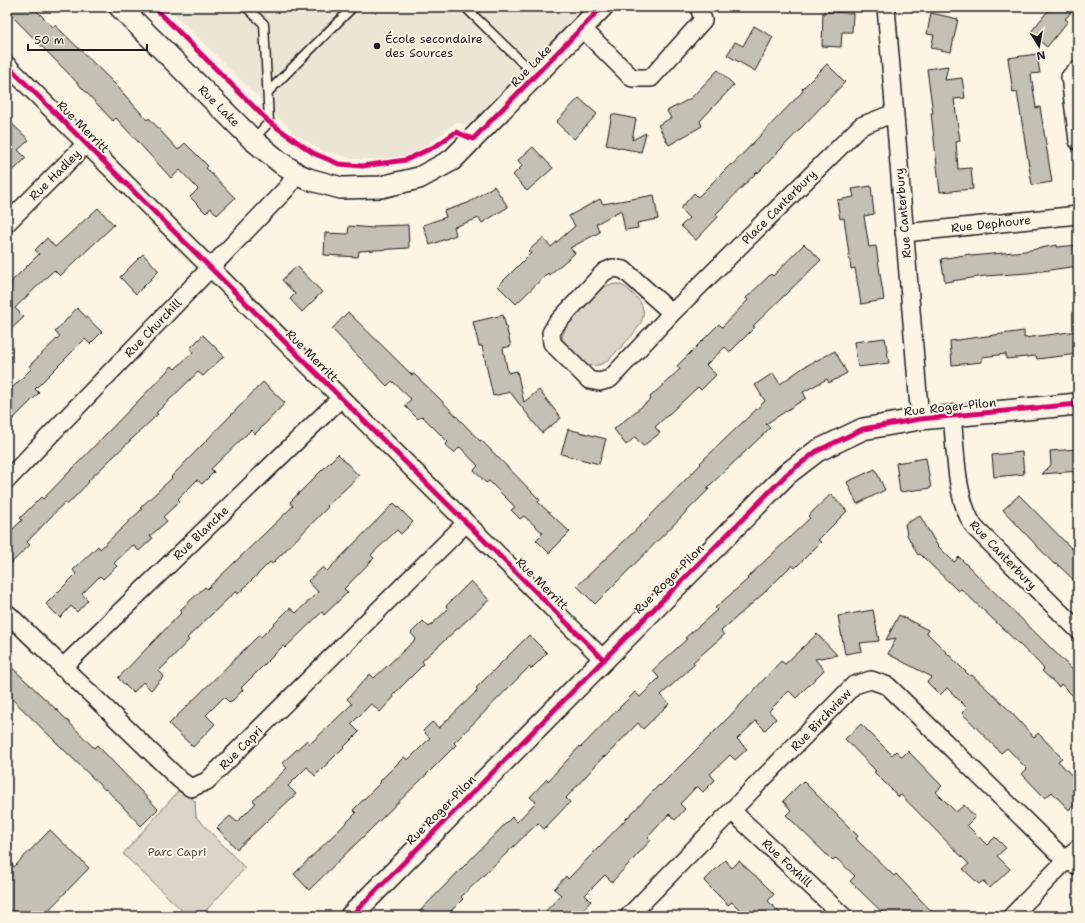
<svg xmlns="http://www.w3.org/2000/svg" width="1085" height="923" viewBox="0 0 1085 923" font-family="'Shantell Sans',sans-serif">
<rect width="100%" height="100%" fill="#fcf5e5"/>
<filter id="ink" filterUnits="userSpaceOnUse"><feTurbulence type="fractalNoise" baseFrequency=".025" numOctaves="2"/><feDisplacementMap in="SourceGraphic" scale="8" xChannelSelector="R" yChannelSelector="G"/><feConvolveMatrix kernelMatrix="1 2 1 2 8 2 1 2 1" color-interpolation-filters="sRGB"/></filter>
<g filter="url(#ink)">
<path fill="#ebe5d6" d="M167 7H587L469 125 456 122 428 145 408 156 380 159H353L323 151 295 134Z"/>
<g fill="#dbd5c8" stroke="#7c7872">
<path d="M617 284C625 286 628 289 634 295 655 314 636 331 622 346 616 351 611 359 604 363 597 366 591 366 583 365 577 358 568 352 564 344 554 329 591 299 602 288L609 285Z"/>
<path d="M180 789 195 801 196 817 245 868 201 916H188L123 854Z"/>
</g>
<g fill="#c4c0b3" stroke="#1c1c1c">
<path d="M7 7H33L53 27 55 25 116 85 147 120 149 118 178 150 185 143 208 166 206 168 235 198 217 215 211 208 206 213 190 197 198 189 180 170 171 178 116 118 113 121 68 73 7 11Z"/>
<path d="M1051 7H1076L1065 19 1068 21 1047 47 1030 33Z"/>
<path d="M823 12 853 13 852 32H842L841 47 822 46Z"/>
<path d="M931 13 958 19 951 52 931 48 934 35 927 34Z"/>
<path d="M754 26 773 37 755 71 727 55 735 42 743 46Z"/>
<path d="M1037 54 1040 73 1031 74 1036 108 1040 107 1052 182 1032 185 1017 92 1013 93 1008 58Z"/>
<path d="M827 64 845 82 758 173 757 172 716 214 718 217 696 240 681 226 689 218 680 209 694 193 698 197 731 164 732 165 803 91 802 89Z"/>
<path d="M948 66 945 80 962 78 965 98 954 99 960 141 956 142 958 169 971 168 973 189 940 192 931 113H933L927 69Z"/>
<path d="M718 70 734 85 700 121 702 126 669 145 658 125 671 118 667 111 691 98Z"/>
<path d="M579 98 597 114 574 139 556 122Z"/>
<path d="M612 114 636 119 632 140 646 133 641 152 606 145Z"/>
<path d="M7 119 29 140 18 150 26 158 14 170 7 164Z"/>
<path d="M533 147 553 168 527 191 513 175 522 166 518 160Z"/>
<path d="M494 186 508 207 482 223 479 218 454 227 456 235 430 245 423 225 446 217 444 211 468 203Z"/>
<path d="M871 186 874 214 864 216 869 247 876 246 884 300 861 304 855 268 851 269 844 218 840 219 837 200 854 197 852 189Z"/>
<path d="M654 195 658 219 637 223 638 228 625 230 621 210 596 224 600 232 570 248 575 253 549 275 548 273 516 304 498 286 531 253 528 251 543 238 551 247 575 226 569 216 600 199 603 204Z"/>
<path d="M98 208 114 225 60 276 54 270 15 308 24 317 7 333V286L39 254 35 250 47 238 55 247Z"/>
<path d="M408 225 409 248 359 251 358 257 324 255 325 233 348 234 349 226 374 228V226Z"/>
<path d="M804 244 821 260 753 326 755 327 730 352 725 347 706 365 716 375 701 390 698 387 655 427 660 433 643 446 635 437 626 445 614 429 651 399 650 397 680 369 677 366 719 324 722 327 748 300 746 298 771 274 773 276Z"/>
<path d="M1057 245V247L1078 245V266L1028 273 985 276 945 282 941 259 970 254 971 256 1025 251Z"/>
<path d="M143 254 159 271 136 294 120 277Z"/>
<path d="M297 266 322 292 302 312 290 299 295 294 282 280Z"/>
<path d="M77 308 102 332 90 344 85 339 35 389 39 393 7 425V393L32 368 29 366 60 336 55 332Z"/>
<path d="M348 312 412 375 414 374 439 398 480 441 481 440 540 500 538 502 570 532 549 553 536 540 543 533 524 516 520 519 511 510 515 507 489 481 486 483 474 470 478 466 460 447 454 453 445 445 448 442 422 416 418 419 405 406 411 399 392 381 387 386 332 329Z"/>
<path d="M503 315 511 346 503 348 508 373 517 371 524 402 539 390 561 418 542 433 510 392 493 396 482 346H479L473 322Z"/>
<path d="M1024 331V338L1078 331V354L1037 359 1036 356 1006 359V354L982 357V362L952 365 950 341Z"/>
<path d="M203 335 224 356 203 376 198 372 156 413 158 414 88 481 89 482 67 505 65 502 27 542 30 545 7 567V535L22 520 20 518 41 497 43 499 172 366 175 369 193 352 190 348Z"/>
<path d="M885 338 889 363 858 367 854 342Z"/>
<path d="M835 351 847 373 829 383 827 379 803 392 806 398 766 424 770 428 707 488 709 489 595 604 577 586 640 526 701 464 700 463 765 401 755 385 773 373 780 384 804 367Z"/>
<path d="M263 382 285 403 255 434 251 430 211 469 214 472 202 484 197 480 178 499 180 501 163 517 167 521 150 536 153 538 139 551 133 545 114 563 117 566 103 579 100 576 82 594 88 600 77 612 71 606 60 618 46 604 76 574 73 570 98 546 100 549 142 509 140 508 172 478 171 477Z"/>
<path d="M568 429 606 439 599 464 561 454Z"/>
<path d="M1078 449V471L1042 474 1051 465 1050 451Z"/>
<path d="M1022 452 1024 474 994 477 992 455Z"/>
<path d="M338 454 359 476 327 506 328 507 272 564 270 562 238 594 236 591 187 638 189 640 159 671 164 676 151 690 143 682 133 693 118 678 182 612 180 610 205 587 207 589 293 506 290 502Z"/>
<path d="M926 458 931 488 900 492 896 463Z"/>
<path d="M875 469 885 490 857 504 847 482Z"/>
<path d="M831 494 847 511 818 540 821 542 795 568 792 565 764 593 721 631 724 635 693 662 695 664 661 695 669 704 643 729 638 723 605 757 604 756 566 798 570 802 544 829 538 823 461 897 463 899 446 916H415L512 817 517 822 536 802 530 797 547 779 548 781 580 746 581 747 621 706 635 692 640 697 659 678 653 670 687 639 685 638 717 610 715 608 748 579 747 578 810 518 808 516Z"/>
<path d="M1019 495 1078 555V584L1056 563 1055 565 1003 510Z"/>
<path d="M394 503 413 522 401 534 397 530 371 555 374 558 344 589 348 592 324 615 322 612 285 648 283 646 241 688 243 690 230 703 224 697 206 715 215 724 193 747 169 724 259 635 261 637 290 608 296 613 318 592 308 581 323 567 327 571Z"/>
<path d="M920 516 937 545 954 562 959 557 1078 675V701L1061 684 1059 687 1042 671 1044 669 1038 662 961 589 958 591 920 554 918 555 907 535 905 524Z"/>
<path d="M471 581 489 600 422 661 424 664 392 696 394 697 380 712 371 704 351 724 359 732 315 776 307 767 288 786 296 794 237 849 217 828 230 816 237 822 256 803 253 801 287 768 282 763 307 740 310 744 352 704 347 699 370 674 374 678 416 639 411 633 423 621 429 627 448 609 446 606Z"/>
<path d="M873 610 879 641 860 643 862 651 845 654 838 616Z"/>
<path d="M899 615 928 630 927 633 970 676 972 675 1005 706 1034 737 1038 733 1062 758 1058 761 1078 782V801L1069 810 1052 792 1045 798 1022 774 1027 769 1007 748 1001 753 962 713 967 708 947 688 940 695 927 682 932 677 888 654 896 638 886 640Z"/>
<path d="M817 634 837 655 815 659 824 670 796 698 789 691 769 711 776 719 765 730 756 721 737 739 747 749 735 760 730 755 710 774 715 780 703 792 697 786 680 804 685 809 675 820 669 814 648 837 651 840 612 882 605 875 585 895 591 901 577 916H541L561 895 554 889 566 876 568 879 659 785 660 786 728 718 781 661 785 664Z"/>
<path d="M529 635 547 653 531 669 529 667 454 743 456 745 431 770 309 890 294 874 356 813 353 810 381 782 380 781 404 757 408 760 430 738 423 731 432 722 439 728 478 690 476 688Z"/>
<path d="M7 663 59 712 94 748 97 745 158 809 141 826 106 789 105 790 7 694Z"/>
<path d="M861 724 892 755 896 751 902 757 908 751 942 786 936 792 956 812 964 805 975 817 967 825 987 845 995 837 1006 848 997 856 1010 869 990 888 983 881 979 884 963 869 969 864 901 795 899 797 874 772 876 771 845 739Z"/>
<path d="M803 781 858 836 856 839 894 876 896 874 936 916H886L850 881 855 876 836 858 833 861 786 815 791 810 783 801Z"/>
<path d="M50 830 89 868 43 916H7V859L14 867Z"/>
<path d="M725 860 732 868 739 861 764 884 774 894 768 901 783 916H746L732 902 728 905 704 881Z"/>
</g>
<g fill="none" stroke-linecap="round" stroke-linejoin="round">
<defs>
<g id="service">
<path d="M246 7 264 24 269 122 253 140"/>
<path d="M465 7 535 75"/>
<path d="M268 92 353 7"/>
</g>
<g id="minor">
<path d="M886 7 920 419"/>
<path d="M582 28 632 78H651L703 20 699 7"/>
<path d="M7 65 604 660"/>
<path d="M1078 69 1070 77 1078 141"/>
<path d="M7 223 86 144"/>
<path d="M904 233 1078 215"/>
<path d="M672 313 624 270 613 268 604 272 556 324 551 333 552 343 589 380 599 382 610 379 672 313 861 126 894 113"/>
<path d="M952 416C956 450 955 500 975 528L1078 630"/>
<path d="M7 480 287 188 297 174"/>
<path d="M7 613 180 780 191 788 207 781 466 523"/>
<path d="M62 668 341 398"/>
<path d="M732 811 843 916"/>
<path d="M629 916 854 685 871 680 888 686 1066 861 1078 866"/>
<path d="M1012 916 1078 848"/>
</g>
<g id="tertiary">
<path d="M120 7 253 140 281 163 297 174 308 179 341 188 381 187 419 178 452 160 602 7"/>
<path d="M351 916 787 474 817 451 863 429 920 419 1078 404"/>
</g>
</defs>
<use href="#service" stroke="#1c1c1c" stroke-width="11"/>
<use href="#minor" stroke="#1c1c1c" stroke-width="20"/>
<use href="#tertiary" stroke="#1c1c1c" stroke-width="24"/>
<use href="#service" stroke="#fcf5e5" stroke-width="8"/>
<use href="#minor" stroke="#fcf5e5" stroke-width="17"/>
<use href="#tertiary" stroke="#fcf5e5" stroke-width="21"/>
<defs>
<g id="cycleway">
<path d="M154 7 269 122 313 153 339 164 362 166 406 160 436 146 456 132 473 139 602 7"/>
<path d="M7 65 604 660"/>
<path d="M351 916 787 474 817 451 863 429 920 419 1078 404"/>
</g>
</defs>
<use href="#cycleway" stroke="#fcf5e5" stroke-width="8"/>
<use href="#cycleway" stroke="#d6006c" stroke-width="5"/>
</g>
</g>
<circle fill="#1c1c1c" stroke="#fcf5e5" stroke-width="1.5" cx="377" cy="46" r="4"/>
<g text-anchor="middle" stroke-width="4" stroke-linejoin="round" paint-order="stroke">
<g font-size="12" fill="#1c1c1c" stroke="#fcf5e5" text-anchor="start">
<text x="385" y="43">École secondaire<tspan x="385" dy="14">des Sources</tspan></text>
</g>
<g font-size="12" fill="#1c1c1c" stroke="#fcf5e5">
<text transform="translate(531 66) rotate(-46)" y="4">Rue Lake</text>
<text transform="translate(219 106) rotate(45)" y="4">Rue Lake</text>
<text transform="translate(83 127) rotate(45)" y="4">Rue Merritt</text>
<text transform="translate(55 175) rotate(-45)" y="4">Rue Hadley</text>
<text transform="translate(779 207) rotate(-45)" y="4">Place Canterbury</text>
<text transform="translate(903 213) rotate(-95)" y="4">Rue Canterbury</text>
<text transform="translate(991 224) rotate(-6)" y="4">Rue Dephoure</text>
<text transform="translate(153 328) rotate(-46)" y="4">Rue Churchill</text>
<text transform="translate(312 356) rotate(45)" y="4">Rue Merritt</text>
<text transform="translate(950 407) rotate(-6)" y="4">Rue Roger-Pilon</text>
<text transform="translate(201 533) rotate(-44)" y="4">Rue Blanche</text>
<text transform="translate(1003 555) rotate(46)" y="4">Rue Canterbury</text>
<text transform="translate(669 579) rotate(-45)" y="4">Rue Roger-Pilon</text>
<text transform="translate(542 584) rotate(45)" y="4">Rue Merritt</text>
<text transform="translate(821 720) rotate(-46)" y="4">Rue Birchview</text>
<text transform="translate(241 748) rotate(-45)" y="4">Rue Capri</text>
<text transform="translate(441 810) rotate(-45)" y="4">Rue Roger-Pilon</text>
<text transform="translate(787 863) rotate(43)" y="4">Rue Foxhill</text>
</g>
<g font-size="12" fill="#555450" stroke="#fcf5e5">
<text x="177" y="856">Parc Capri</text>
</g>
</g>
<rect width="1085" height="923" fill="none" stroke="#fcf5e5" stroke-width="24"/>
<rect x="12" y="12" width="1061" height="899" fill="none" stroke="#1c1c1c" stroke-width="1.5" filter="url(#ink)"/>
<g transform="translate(1039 46) rotate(169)" stroke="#fcf5e5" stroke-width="3" paint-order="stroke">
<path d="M0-3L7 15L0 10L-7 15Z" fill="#1c1c1c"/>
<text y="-6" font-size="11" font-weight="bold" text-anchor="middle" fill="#1c1c1c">N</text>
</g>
<path d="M28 44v6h119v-6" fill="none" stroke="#1c1c1c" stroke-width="2"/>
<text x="34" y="44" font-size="12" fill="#1c1c1c" stroke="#fcf5e5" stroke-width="3" paint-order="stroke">50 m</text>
</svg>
